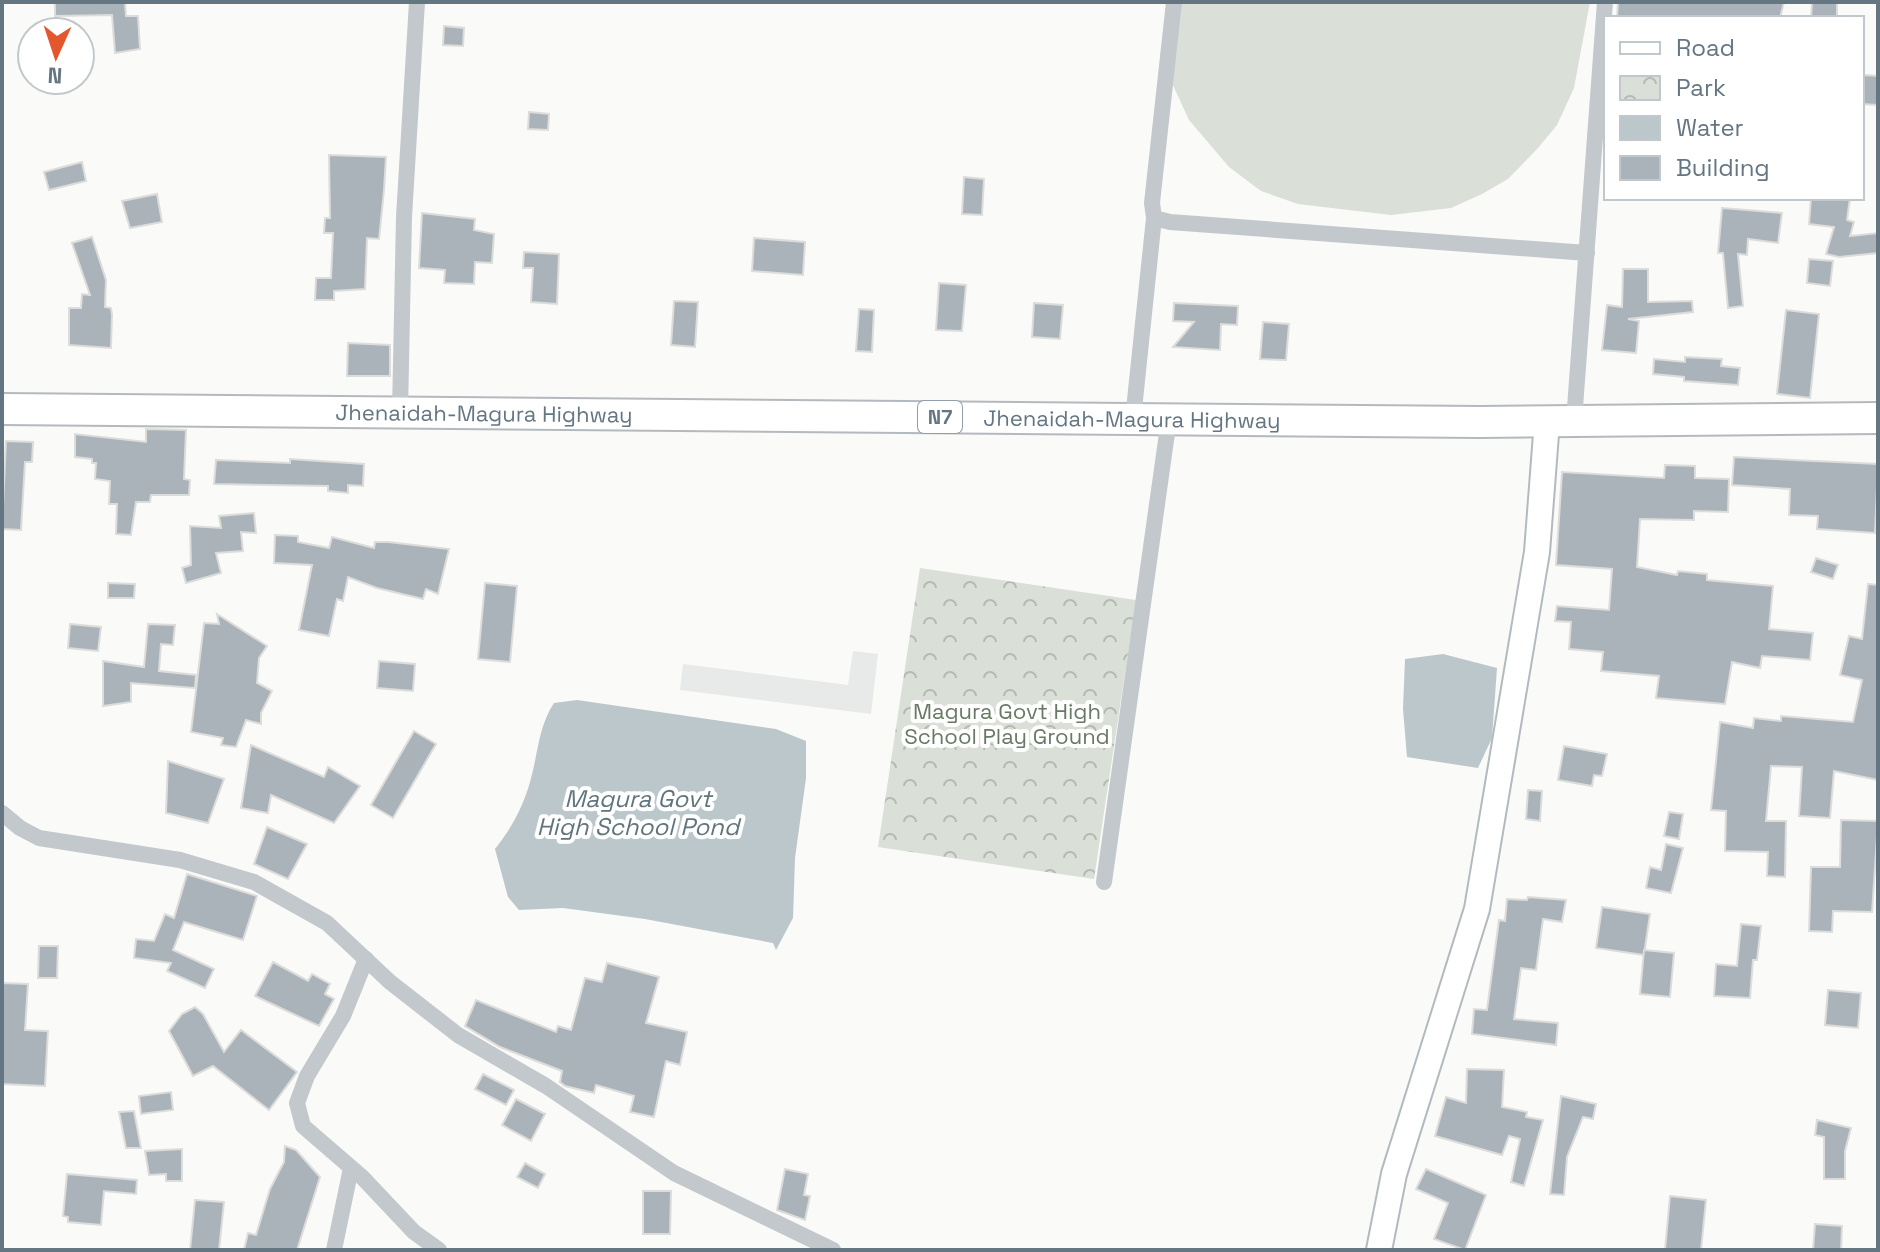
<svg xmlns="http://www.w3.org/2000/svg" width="1880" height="1252" viewBox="0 0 1880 1252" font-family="'Space Grotesk',sans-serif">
<defs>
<pattern id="park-crowns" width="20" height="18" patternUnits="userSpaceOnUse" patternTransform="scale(2)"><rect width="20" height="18" fill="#dadfd7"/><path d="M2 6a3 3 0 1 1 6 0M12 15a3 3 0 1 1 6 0" fill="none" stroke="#b4b9b4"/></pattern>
</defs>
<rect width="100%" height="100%" fill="#fafaf8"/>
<path fill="#e8e9e9" d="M853 651 878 654 871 714 680 690 683 664 848 685Z"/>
<path fill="#dadfd7" d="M1167 2H1590L1574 88 1557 125 1538 148 1508 179 1482 194 1451 208 1391 215 1298 204 1261 191 1229 167 1189 120 1160 57Z"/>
<path fill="url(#park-crowns)" d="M920 568 1136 600 1094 879 878 847Z"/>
<g fill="#bbc7cb">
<path d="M1443 654 1497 668 1492 738 1478 768 1407 757 1403 709 1405 659Z"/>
<path d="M577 700 776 729 806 741V778L795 858 793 918 776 950 773 943 645 919 563 908 519 910 508 897 495 849C511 829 523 807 530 782 538 755 538 727 554 703Z"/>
</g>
<g fill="#aab3b9" stroke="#dcdcda" stroke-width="2">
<path d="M55 2H125L126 16H138L140 49 115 53 112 15 55 16Z"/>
<path d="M1618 2H1784L1780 18H1617Z"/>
<path d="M1812 2H1837V18H1811Z"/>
<path d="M444 26 464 28 463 46 443 45Z"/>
<path d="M1864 75 1878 76V105L1862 104Z"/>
<path d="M529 112 549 114 548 130 528 129Z"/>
<path d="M329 155 386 157 384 190 379 239 367 238 365 289 334 291V300H315L316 278H331L333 233H324L325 218H330Z"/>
<path d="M82 162 86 181 49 190 44 172Z"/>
<path d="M964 177 984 179 982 215 962 214Z"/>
<path d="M157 194 162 222 130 228 122 201Z"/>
<path d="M1811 198H1850L1847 220 1854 222 1850 236 1878 233V253L1839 257 1826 254 1834 227 1809 224Z"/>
<path d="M1722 208 1782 213 1778 243 1748 239 1747 255 1738 254 1743 306 1728 308 1723 253H1718Z"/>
<path d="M422 213 475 219 474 230 494 234 492 263 475 262 474 284 444 283 445 270 419 268Z"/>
<path d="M92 237 106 280 105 307 111 308 112 315 111 348 69 345V308H81L82 294 90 295 72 243Z"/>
<path d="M754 238 805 242 803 275 752 271Z"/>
<path d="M524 252 559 254 557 304 531 302 533 268H523Z"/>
<path d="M1809 259 1833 261 1830 286 1807 283Z"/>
<path d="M1623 269H1648V302L1692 301 1693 312 1628 319 1639 321 1636 353 1602 350 1607 305 1622 307Z"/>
<path d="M939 283 966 285 962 331 936 330Z"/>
<path d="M674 301 698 302 695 347 671 345Z"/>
<path d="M1034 303 1063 305 1060 339 1032 337Z"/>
<path d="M1174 303 1238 306 1237 325 1221 324 1220 350 1173 347 1194 322 1173 321Z"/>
<path d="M859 309 874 310 872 352 856 351Z"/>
<path d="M1786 310 1819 314 1810 398 1777 394Z"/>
<path d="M1263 322 1289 324 1286 360 1260 359Z"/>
<path d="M348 343 390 345V376H347Z"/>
<path d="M1685 357 1722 359 1721 366 1740 368 1738 385 1684 381V377L1653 374 1654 359 1685 362Z"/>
<path d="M146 429 186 430 184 479 190 480 189 495H151L150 502H136L131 535 116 534 117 504H109L110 481 95 479 96 463H92V459L75 457V434L146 442Z"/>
<path d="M6 441 33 442 32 462H25L21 530 2 529Z"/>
<path d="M1734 457 1878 464 1875 533 1817 529 1818 516 1789 515 1790 489 1732 485Z"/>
<path d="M290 459 364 464 363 486 348 485V493L328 491V486L214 484 216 460 290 463Z"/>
<path d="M1665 465 1695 466V478L1729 479 1728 512 1694 511V520L1640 519 1637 567 1677 575 1678 571 1707 574V580L1773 586 1769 629 1813 633 1810 660 1762 656 1760 668 1732 662 1725 704 1656 698 1659 676 1601 671 1603 652 1569 649 1571 622 1555 621 1557 606 1609 610 1612 569 1556 565 1562 472 1664 478Z"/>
<path d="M254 513 256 533 241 532 243 551 216 553 221 573 186 583 182 568 191 565 190 526 221 528 219 516Z"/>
<path d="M275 535 298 536V542L329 548 332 537 374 548 375 542H388L449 549 438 594 426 589 423 599 377 588 348 577 343 601 337 599 329 636 299 630 312 565 274 563Z"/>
<path d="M1816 558 1838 565 1833 579 1811 572Z"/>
<path d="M108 583 135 584 134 598H108Z"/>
<path d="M485 583 517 586 510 662 478 659Z"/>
<path d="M1868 584 1878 585V780L1834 771 1830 818 1799 816 1802 767 1771 766 1766 821H1786L1785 877 1767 876 1768 852 1725 851 1726 811 1711 810 1720 722 1753 728 1754 718 1781 721V716L1853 722 1862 680 1840 675 1849 636 1862 639Z"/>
<path d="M217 614 267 646 259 658 257 683 272 691 261 713V724L246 720 236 747 221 745 223 738 191 732 204 623 219 624Z"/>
<path d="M70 624 101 627 98 651 68 648Z"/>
<path d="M148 624 175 625 173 645 161 644 159 671 196 675 195 688 131 683V702L103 706V661L144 667Z"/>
<path d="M379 661 415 664 413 691 377 688Z"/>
<path d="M414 731 436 744 393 818 371 805Z"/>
<path d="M251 745 324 777 328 767 360 786 334 823 271 795 268 813 241 808Z"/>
<path d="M1564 746 1607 754 1602 776 1594 775 1592 786 1558 780Z"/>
<path d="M168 761 224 779 208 823 166 813Z"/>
<path d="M1528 790 1542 791 1540 821 1526 819Z"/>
<path d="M1669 812 1683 814 1679 839 1664 836Z"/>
<path d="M1841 820 1878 821 1872 912 1833 911 1832 932 1809 931 1811 867H1840Z"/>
<path d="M267 827 307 844 288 879 254 864Z"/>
<path d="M1666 844 1683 848 1671 893 1646 888 1650 867 1661 870Z"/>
<path d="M187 874 257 896 243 940 184 922 173 950 214 969 205 988 167 971 171 963 134 958 136 939 154 941 165 914 174 918Z"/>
<path d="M1528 897 1566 900 1562 922 1543 919 1536 970 1521 968 1514 1019 1558 1023 1556 1045 1472 1034 1474 1009 1487 1010 1499 920 1505 921 1507 899 1527 900Z"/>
<path d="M1602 907 1650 914 1644 955 1596 948Z"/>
<path d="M1741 924 1761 926 1757 960H1753L1750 998 1714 996 1716 964 1737 966Z"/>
<path d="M39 946H58L57 978H38Z"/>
<path d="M1644 950 1674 953 1670 997 1640 994Z"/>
<path d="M273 962 308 981 312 974 330 984 325 994 334 999 319 1026 255 996Z"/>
<path d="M607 963 659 977 646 1023 687 1032 680 1065 666 1061 654 1117 630 1112 634 1096 596 1085 594 1093 565 1086 560 1082 562 1071 500 1047 465 1026 476 1000 556 1032 558 1026 571 1030 585 978 602 982Z"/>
<path d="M2 983 28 984 25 1030 48 1031 45 1086 2 1084Z"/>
<path d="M1828 990 1861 993 1858 1028 1825 1025Z"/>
<path d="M195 1007 203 1014 224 1052 241 1030 297 1072 269 1110 213 1066 193 1076 169 1031 182 1014Z"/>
<path d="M1467 1069 1504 1070 1502 1107 1527 1112 1526 1117 1543 1120 1524 1186 1511 1182 1520 1139 1509 1136 1502 1155 1435 1136 1446 1097 1466 1103Z"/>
<path d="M483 1074 514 1090 506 1105 475 1089Z"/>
<path d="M171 1092 173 1110 141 1114 139 1096Z"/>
<path d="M1561 1096 1596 1104 1593 1119 1583 1117 1567 1157 1564 1195 1550 1194Z"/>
<path d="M516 1099 545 1114 531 1141 502 1125Z"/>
<path d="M134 1111 141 1148H126L119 1112Z"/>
<path d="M1817 1120 1851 1128 1845 1151V1179H1824V1137L1815 1135Z"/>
<path d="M285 1146 296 1150 320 1177 297 1250H244L248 1233 256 1235 270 1189 284 1162Z"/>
<path d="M182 1149V1181H166V1174L149 1175 145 1151Z"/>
<path d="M525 1163 545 1174 538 1188 517 1177Z"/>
<path d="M785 1169 808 1174 804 1195 810 1196 805 1220 777 1210Z"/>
<path d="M1426 1169 1486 1195 1465 1250 1434 1239 1448 1203 1416 1189Z"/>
<path d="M67 1174 137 1180 136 1194 104 1191 101 1225 68 1222V1217L63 1216Z"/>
<path d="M643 1191H671L670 1234H643Z"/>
<path d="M1670 1196 1706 1200 1701 1250H1665Z"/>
<path d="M195 1200 224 1202 219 1250H190Z"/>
<path d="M1815 1224 1842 1226 1841 1250H1813Z"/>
</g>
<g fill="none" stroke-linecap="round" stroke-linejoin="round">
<defs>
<path id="secondary" d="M1379 1250 1394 1174 1477 909 1537 552 1547 421"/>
<g id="highway">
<path id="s1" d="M2 409 1480 422 1878 418"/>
</g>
</defs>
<use href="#secondary" stroke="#b3babf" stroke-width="28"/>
<use href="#highway" stroke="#b4b9bd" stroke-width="34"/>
<g stroke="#c3c8cc" stroke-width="16">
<path d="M1174 2 1152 203 1154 218 1170 222 1587 253"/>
<path d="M400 412 404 217 417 2"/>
<path d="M1133 419 1154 218"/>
<path d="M1574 421 1605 2"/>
<path d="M2 813 20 828 39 838 180 860 254 882 327 923 390 982 458 1035 546 1086 674 1173 833 1250"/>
<path d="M1104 882 1169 419"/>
<path d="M366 959 343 1016 307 1076 297 1103 303 1126 362 1177 414 1232 439 1250"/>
<path d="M334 1250 351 1168"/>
</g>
<use href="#secondary" stroke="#fff" stroke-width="24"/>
<use href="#highway" stroke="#fff" stroke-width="30"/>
</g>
<g text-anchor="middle" stroke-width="8" stroke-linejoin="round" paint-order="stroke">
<rect fill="#fff" stroke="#939fa8" stroke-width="2" x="918" y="401" width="44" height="32" rx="6"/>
<g font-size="20" font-weight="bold" fill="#657683">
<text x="940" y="424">N7</text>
</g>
<g font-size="22" fill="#657683" stroke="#fff">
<text dy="8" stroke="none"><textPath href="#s1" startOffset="482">Jhenaidah-Magura Highway</textPath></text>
<text dy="8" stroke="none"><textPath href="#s1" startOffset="1130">Jhenaidah-Magura Highway</textPath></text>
</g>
<g font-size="22" fill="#687a64" stroke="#fff">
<text x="1007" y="719">Magura Govt High<tspan x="1007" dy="25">School Play Ground</tspan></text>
</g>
<g font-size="24" font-style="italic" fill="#60757c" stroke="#fff">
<text x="638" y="807">Magura Govt<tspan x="638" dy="28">High School Pond</tspan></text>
</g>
</g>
<rect width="1880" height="1252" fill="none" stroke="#657683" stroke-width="8"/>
<rect x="1604" y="16" width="260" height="184" fill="#ffffff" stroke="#c1c8cd" stroke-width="2"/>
<rect x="1620" y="42" width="40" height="12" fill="#ffffff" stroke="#c1c8cd" stroke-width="2"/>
<text x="1676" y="56" font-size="24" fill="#657683">Road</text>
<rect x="1620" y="76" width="40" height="24" fill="url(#park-crowns)" stroke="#c1c8cd" stroke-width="2"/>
<text x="1676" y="96" font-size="24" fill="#657683">Park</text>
<rect x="1620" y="116" width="40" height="24" fill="#bbc7cb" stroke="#c1c8cd" stroke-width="2"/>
<text x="1676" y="136" font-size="24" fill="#657683">Water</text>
<rect x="1620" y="156" width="40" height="24" fill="#aab3b9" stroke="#c1c8cd" stroke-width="2"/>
<text x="1676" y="176" font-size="24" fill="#657683">Building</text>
<g transform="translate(56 56) rotate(183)"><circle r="38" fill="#ffffff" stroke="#c1c8cd" stroke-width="2"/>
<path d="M0-6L14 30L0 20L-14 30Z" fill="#e4572e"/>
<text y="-12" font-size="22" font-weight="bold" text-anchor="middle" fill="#657683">N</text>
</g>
</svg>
